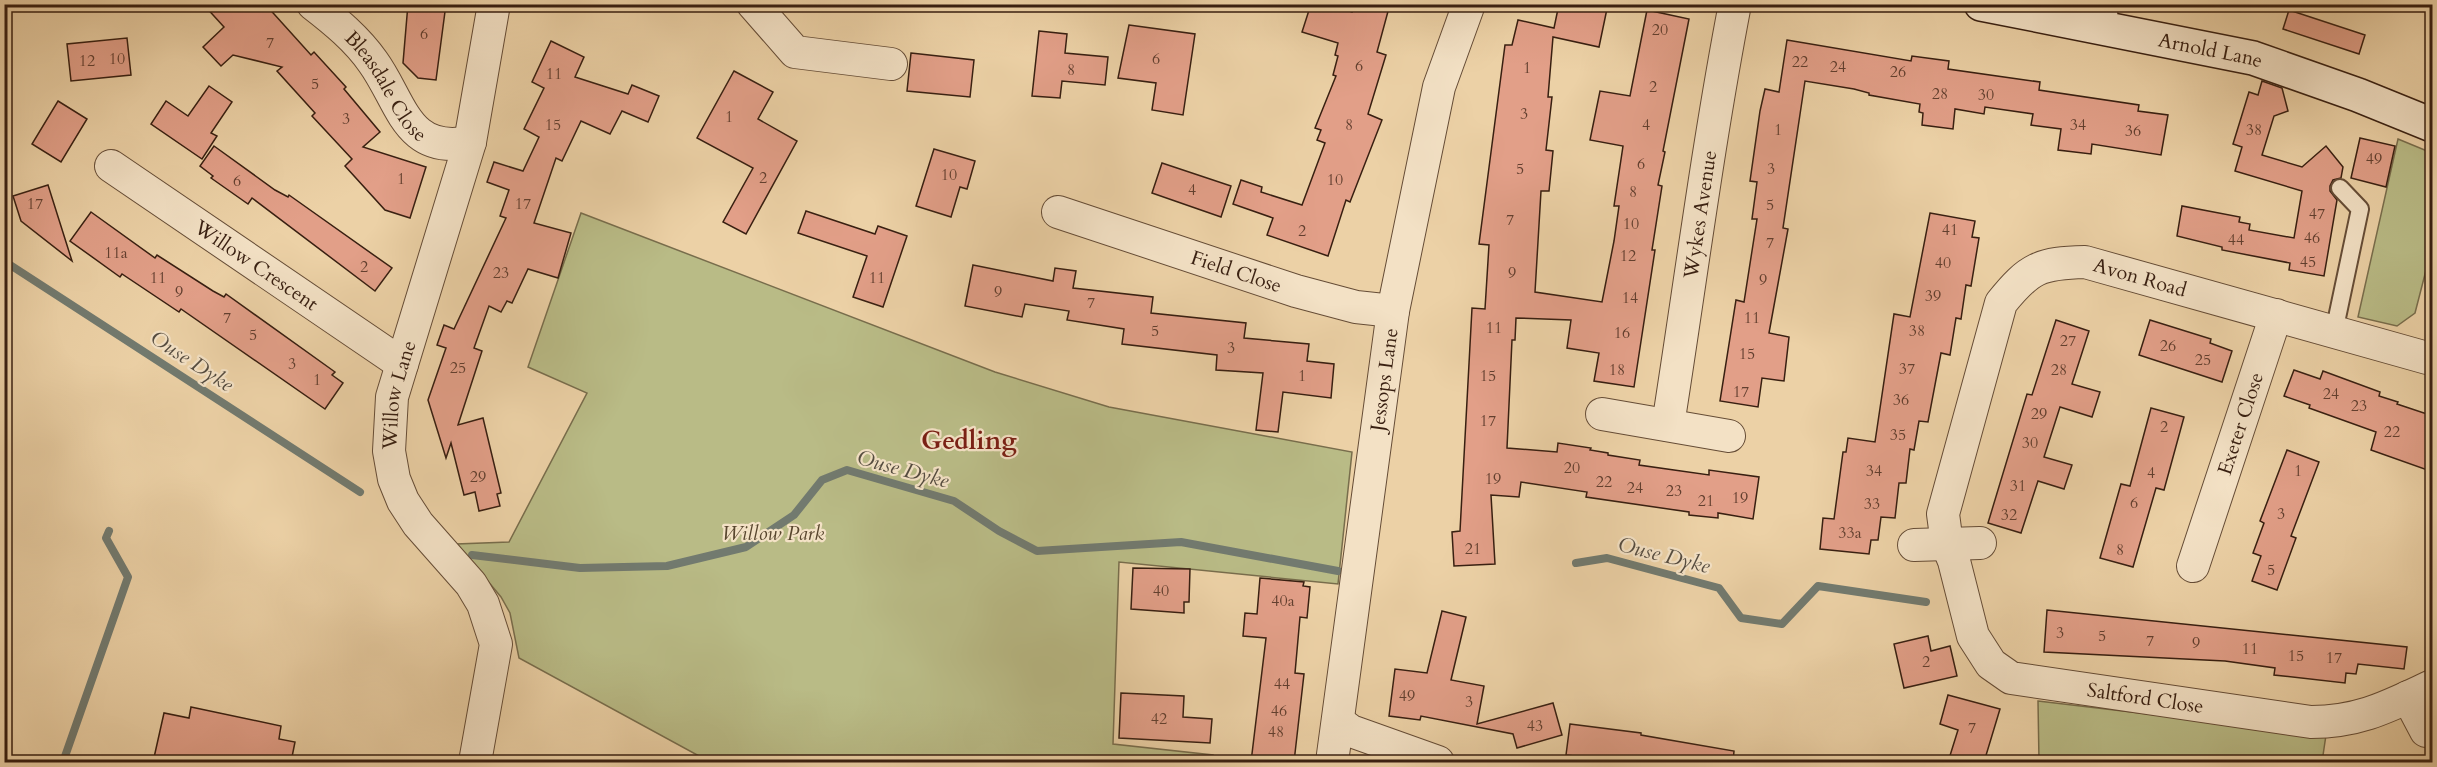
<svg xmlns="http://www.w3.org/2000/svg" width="2437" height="767" viewBox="0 0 2437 767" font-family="Cardo,serif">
<rect width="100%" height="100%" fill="#ecd1a6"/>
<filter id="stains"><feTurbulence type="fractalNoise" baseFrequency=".00333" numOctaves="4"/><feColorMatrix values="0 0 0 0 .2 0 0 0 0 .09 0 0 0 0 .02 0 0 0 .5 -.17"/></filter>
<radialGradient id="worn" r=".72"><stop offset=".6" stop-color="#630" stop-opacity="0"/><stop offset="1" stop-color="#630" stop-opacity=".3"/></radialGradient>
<g fill="#b9bb86" stroke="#786d4c" stroke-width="1.5">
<path d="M2398 139 2432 153V247L2415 313 2397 326 2358 317Z"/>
<path d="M581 213 995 372 1109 407 1352 452 1338 584 1119 562 1113 744 1213 755 1212 762H710L519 658 510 613 501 597 457 544 509 542 587 393 528 367Z"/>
<path d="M2038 701 2326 735 2322 762H2044L2039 761Z"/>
</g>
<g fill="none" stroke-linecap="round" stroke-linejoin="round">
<g stroke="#727a6f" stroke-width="8">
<path d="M4 261 360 492"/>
<path d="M472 555 580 568 667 566 746 547 794 515 822 480 847 470 954 501 999 531 1037 551 1181 542 1338 571"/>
<path d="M1576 563 1607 558 1719 588 1741 618 1782 624 1818 586 1926 602"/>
<path d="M63 762 128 577 106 538 109 531"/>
</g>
</g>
<g fill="#e29f88" stroke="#381f11" stroke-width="1.5">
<path d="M203 4H265L311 55 314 52 346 87 344 89 380 132 363 147 426 167 410 218 385 210 345 166 352 159 312 116 315 113 277 71 282 67 233 55 221 66 203 47 224 27Z"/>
<path d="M408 4H446L436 80 418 78 403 63Z"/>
<path d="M1311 4H1329L1352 12 1354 4H1390L1377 52 1386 55 1368 114 1382 120 1350 202 1346 200 1328 256 1267 235 1273 218 1233 204 1241 180 1262 187 1261 192 1302 205 1325 143 1317 140 1321 130 1315 128 1336 76 1333 75 1338 56 1335 55 1338 43 1302 32Z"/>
<path d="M1559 4H1608L1599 47 1553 37 1548 97H1552L1546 150 1553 151 1549 191H1541L1535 292 1602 302 1614 241 1619 206H1614L1623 146 1590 140 1600 91 1630 96 1647 10 1689 19 1663 151 1665 152 1658 185 1662 186 1652 250H1655L1634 387 1594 381 1599 353 1567 348 1571 320 1516 318 1515 340H1512L1507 448 1557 452 1558 443 1591 448 1590 450 1608 453V455L1640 460 1639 465 1709 475V470L1759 477 1753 519 1718 513V518L1689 515V512L1586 497 1587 492 1521 482 1519 497 1491 495 1495 564 1454 566 1452 532 1460 531 1472 308 1485 309 1489 245 1479 244 1505 45H1512L1518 20 1554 28Z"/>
<path d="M2289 10 2365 35 2359 54 2283 29Z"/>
<path d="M1129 25 1195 34 1183 115 1152 110 1156 83 1118 78Z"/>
<path d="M1039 31 1067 34 1065 53 1108 57 1105 85 1062 81 1060 98 1032 96Z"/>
<path d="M127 38 131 75 71 81 67 44Z"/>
<path d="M1787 40 1911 61 1912 56 1949 61 1948 69 2040 82 2039 90 2139 105 2138 111 2168 115 2161 155 2092 144 2091 154 2058 150 2061 129 2031 125 2033 114 1985 107 1984 114 1955 109 1953 129 1922 125 1923 113 1919 112 1920 104 1869 95V93L1854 89 1805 81 1783 228 1788 229 1769 333 1789 337 1784 381 1762 378 1758 407 1720 401 1736 300 1744 302 1757 219H1752L1757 182 1750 181 1760 111 1765 89 1779 92Z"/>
<path d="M551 41 584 57 575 77 628 94 632 85 659 96 648 122 622 111 610 134 581 121 562 161 556 158 534 223 571 233 558 278 528 269 512 303 507 301 501 312 489 306 474 348 482 351 458 425 483 418 501 493 497 494 500 506 479 511 475 492 464 495 451 443 446 458 428 400 446 348 437 345 444 325 454 329 506 218 500 216 509 190 487 182 494 162 523 171 539 137 524 129 544 88 532 82Z"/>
<path d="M911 53 974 60 970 97 907 91Z"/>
<path d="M734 71 773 92 758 119 797 141 746 234 723 222 753 168 697 138Z"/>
<path d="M2262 81 2282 88 2288 111 2274 116 2262 155 2302 167 2326 146 2343 167 2341 178 2333 180 2330 186V191L2337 200 2324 276 2289 270 2290 263 2222 250V247L2177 236 2182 206 2240 217 2239 222 2250 224 2249 230 2294 238 2302 191 2235 171 2242 147 2233 144 2249 92 2258 95Z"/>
<path d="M209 86 232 102 211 133 217 136 202 159 151 124 166 101 188 116Z"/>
<path d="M58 101 87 119 61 162 32 144Z"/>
<path d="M2360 138 2395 146 2386 187 2351 178Z"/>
<path d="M214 146 275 190 288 197 289 195 392 268 375 291 252 198 248 204 211 178 213 176 200 166Z"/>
<path d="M934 149 975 161 967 189 960 187 951 217 916 206Z"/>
<path d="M1162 163 1231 186 1221 217 1152 193Z"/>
<path d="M48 185 72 261 21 221 13 196Z"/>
<path d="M806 211 875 234 878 226 907 236 883 307 853 297 867 256 798 233Z"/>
<path d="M91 212 155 258 157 255 213 291 224 297 226 294 335 372 332 375 343 383 325 409 181 309 179 312 122 274 120 277 70 241Z"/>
<path d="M1930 213 1975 221 1972 237 1979 238 1971 286 1966 285 1961 319 1956 318 1950 355 1941 353 1928 422 1919 421 1914 450 1910 449 1906 483H1899L1895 518 1881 517 1878 540H1871L1869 554 1820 549 1823 518 1834 519 1843 452H1846L1848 438 1875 442 1894 314 1910 317Z"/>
<path d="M973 265 1053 281 1055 268 1076 271 1073 288 1153 297 1151 313 1246 323 1244 338 1309 344 1307 361 1334 364 1331 398 1283 392 1278 432 1256 430 1263 373 1216 370 1217 355 1122 344 1124 329 1067 320 1069 311 1025 304 1022 317 965 306Z"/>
<path d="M2056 320 2089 331 2072 384 2100 392 2092 417 2060 407 2044 457 2072 465 2064 489 2038 481 2021 533 1988 523 2027 394 2032 395Z"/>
<path d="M2150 320 2211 339 2210 343 2232 351 2222 382 2139 355Z"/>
<path d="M2294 370 2320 379 2323 371 2380 392 2379 396 2398 402 2397 404 2433 416V472L2371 450 2376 432 2309 408 2310 405 2284 396Z"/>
<path d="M2151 408 2184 417 2164 490 2156 488 2133 567 2100 558 2121 484 2130 486Z"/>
<path d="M2287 450 2319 462 2291 536 2296 538 2277 590 2252 581 2261 556 2253 553 2264 523 2260 521Z"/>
<path d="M1133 568 1190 569 1189 602H1184V613L1131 609Z"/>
<path d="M1260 578 1304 582 1303 586 1310 587 1307 618 1300 617 1295 673 1304 674 1294 762H1251L1266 638 1243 636 1245 613 1257 614Z"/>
<path d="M2047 610 2407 647 2404 669 2358 664 2356 674 2346 673 2345 683 2274 675 2275 668 2225 661 2044 652Z"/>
<path d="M1442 611 1466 617 1451 680 1484 686 1477 724 1553 703 1562 735 1517 748 1513 734 1421 716 1420 720 1389 716 1395 669 1427 673Z"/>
<path d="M1928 636 1931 651 1950 646 1957 676 1904 688 1894 644Z"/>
<path d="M1121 693 1184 696 1183 717 1212 719 1210 743 1119 738Z"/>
<path d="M1948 695 2000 709 1984 762H1948L1958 730 1940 724Z"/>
<path d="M191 707 281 726 279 739 295 742 291 762H153L164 713 189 718Z"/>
<path d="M1570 724 1641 733V735L1734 751 1733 762H1608L1609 760 1566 755Z"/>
</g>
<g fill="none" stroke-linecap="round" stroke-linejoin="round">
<defs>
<path id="lane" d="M2334 332 2360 209 2340 188"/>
<g id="street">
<path id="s1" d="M313 4C335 21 357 39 373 62 402 102 406 155 470 142"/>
<path d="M753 4 795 52 891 64"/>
<path d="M2100 27 2102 4"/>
<path id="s2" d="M111 166 402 364"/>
<path id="s3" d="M1058 212 1296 291 1356 307 1393 311"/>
<path id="s4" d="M2427 358 2085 262C2040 263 2029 268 2001 303L1943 514 1947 544 1954 561 1973 636 1991 664 2011 678 2311 722C2360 722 2389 706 2432 686"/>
<path d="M1602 414 1729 436"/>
<path id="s5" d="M1668 425C1690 285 1708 144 1735 4"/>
<path d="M1914 545 1980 543"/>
<path id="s6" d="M2193 566 2276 315"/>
<path d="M2408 697 2426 731"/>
<path d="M1339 722 1351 731 1438 762"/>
<path id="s7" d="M475 762 496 644 483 604 471 584 418 524 403 501 394 479 389 451 392 397 470 142 494 4"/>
<path id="s8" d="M1332 762 1393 311 1439 87 1469 4"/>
</g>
<g id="secondary">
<path id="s9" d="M1981 4 2253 58 2358 95 2432 125"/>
</g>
</defs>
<use href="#lane" stroke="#654c36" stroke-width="20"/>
<use href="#street" stroke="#654c36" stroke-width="34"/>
<use href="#secondary" stroke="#381f11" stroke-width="36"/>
<use href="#lane" stroke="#f3e1c5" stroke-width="16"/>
<use href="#street" stroke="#f3e1c5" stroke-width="32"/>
<use href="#secondary" stroke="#f3e1c5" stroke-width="33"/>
</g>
<g text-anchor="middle" stroke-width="4.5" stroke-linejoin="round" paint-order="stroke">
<g font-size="16" fill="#623f2f">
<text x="1660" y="35">20</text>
<text x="424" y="39">6</text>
<text x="270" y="48">7</text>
<text x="117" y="64">10</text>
<text x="1156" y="64">6</text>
<text x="87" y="66">12</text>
<text x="1800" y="67">22</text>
<text x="1359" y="71">6</text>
<text x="1838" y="72">24</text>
<text x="1527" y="73">1</text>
<text x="1071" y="75">8</text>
<text x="1898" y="77">26</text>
<text x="554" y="79">11</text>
<text x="315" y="89">5</text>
<text x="1653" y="92">2</text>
<text x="1940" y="99">28</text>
<text x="1986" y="100">30</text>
<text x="1524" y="119">3</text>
<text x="729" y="122">1</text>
<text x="346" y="124">3</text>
<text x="553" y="130">15</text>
<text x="1349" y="130">8</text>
<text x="1646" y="130">4</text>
<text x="2078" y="130">34</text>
<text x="1778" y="135">1</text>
<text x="2254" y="135">38</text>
<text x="2133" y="136">36</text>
<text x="2374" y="164">49</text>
<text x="1641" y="169">6</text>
<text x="1520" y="174">5</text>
<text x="1771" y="174">3</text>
<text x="949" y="180">10</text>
<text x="763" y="183">2</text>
<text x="401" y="184">1</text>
<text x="1335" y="185">10</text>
<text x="237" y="186">6</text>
<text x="1192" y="195">4</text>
<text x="1633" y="197">8</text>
<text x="35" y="209">17</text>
<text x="523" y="209">17</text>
<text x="1770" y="210">5</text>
<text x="2317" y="219">47</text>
<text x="1510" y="225">7</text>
<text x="1631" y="229">10</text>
<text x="1950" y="235">41</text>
<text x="1302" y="236">2</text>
<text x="2312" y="243">46</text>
<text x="2236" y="245">44</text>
<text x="1770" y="248">7</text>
<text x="116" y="258">11a</text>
<text x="1628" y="261">12</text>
<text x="2308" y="267">45</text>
<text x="1943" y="268">40</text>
<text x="364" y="272">2</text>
<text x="501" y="278">23</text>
<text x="1512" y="278">9</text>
<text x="158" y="283">11</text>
<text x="877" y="283">11</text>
<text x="1763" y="285">9</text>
<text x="179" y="297">9</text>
<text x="998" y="297">9</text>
<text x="1933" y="301">39</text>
<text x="1630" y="303">14</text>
<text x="1091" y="308">7</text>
<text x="227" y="323">7</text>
<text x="1752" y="323">11</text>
<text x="1494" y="333">11</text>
<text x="1155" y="336">5</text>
<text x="1917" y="336">38</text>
<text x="1622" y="338">16</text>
<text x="253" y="340">5</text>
<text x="2068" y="346">27</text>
<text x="2168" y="351">26</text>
<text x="1231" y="353">3</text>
<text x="1747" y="359">15</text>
<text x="2203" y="365">25</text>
<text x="292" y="369">3</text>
<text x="458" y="373">25</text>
<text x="1907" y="374">37</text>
<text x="1617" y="375">18</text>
<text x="2059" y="375">28</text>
<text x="1302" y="381">1</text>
<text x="1488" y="381">15</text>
<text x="317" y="385">1</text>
<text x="1741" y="397">17</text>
<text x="2331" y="399">24</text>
<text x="1901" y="405">36</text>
<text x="2359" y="411">23</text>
<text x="2039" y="419">29</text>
<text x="1488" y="426">17</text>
<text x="2164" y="432">2</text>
<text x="2392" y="437">22</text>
<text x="1898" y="440">35</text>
<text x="2030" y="448">30</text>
<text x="1572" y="473">20</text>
<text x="1874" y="476">34</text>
<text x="2298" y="476">1</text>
<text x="2151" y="478">4</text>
<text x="478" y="482">29</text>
<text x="1493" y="484">19</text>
<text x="1604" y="487">22</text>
<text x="2018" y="491">31</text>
<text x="1635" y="493">24</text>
<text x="1674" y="496">23</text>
<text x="1740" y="503">19</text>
<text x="1706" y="506">21</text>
<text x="2134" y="508">6</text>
<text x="1872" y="509">33</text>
<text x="2281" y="519">3</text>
<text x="2009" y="520">32</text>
<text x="1850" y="538">33a</text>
<text x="1473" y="554">21</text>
<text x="2120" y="555">8</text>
<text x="2271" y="575">5</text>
<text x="1161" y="596">40</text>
<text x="1283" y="606">40a</text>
<text x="2060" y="638">3</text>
<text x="2102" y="641">5</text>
<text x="2150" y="646">7</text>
<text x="2196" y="648">9</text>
<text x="2250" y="654">11</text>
<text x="2296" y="661">15</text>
<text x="2334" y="663">17</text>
<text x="1926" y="667">2</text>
<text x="1282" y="689">44</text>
<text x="1407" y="701">49</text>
<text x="1469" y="707">3</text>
<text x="1279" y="716">46</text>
<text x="1159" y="724">42</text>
<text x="1535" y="731">43</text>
<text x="1972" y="733">7</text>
<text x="1276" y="737">48</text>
</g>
<g font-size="20" fill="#381f11" stroke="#f3e1c5">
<text dy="7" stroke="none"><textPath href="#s9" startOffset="234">Arnold Lane</textPath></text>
<text dy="7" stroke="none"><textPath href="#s1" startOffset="111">Bleasdale Close</textPath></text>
<text dy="7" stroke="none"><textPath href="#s5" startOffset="213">Wykes Avenue</textPath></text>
<text dy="7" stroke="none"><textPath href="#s2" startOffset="176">Willow Crescent</textPath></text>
<text dy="7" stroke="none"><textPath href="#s3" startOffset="188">Field Close</textPath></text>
<text transform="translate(2140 277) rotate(16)" y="7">Avon Road</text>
<text dy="7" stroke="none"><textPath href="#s8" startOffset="386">Jessops Lane</textPath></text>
<text dy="7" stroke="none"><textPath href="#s7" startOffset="402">Willow Lane</textPath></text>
<text dy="7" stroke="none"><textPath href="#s6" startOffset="150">Exeter Close</textPath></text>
<text dy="7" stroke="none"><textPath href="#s4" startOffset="992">Saltford Close</textPath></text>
</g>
<g font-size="20" font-style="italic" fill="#58462e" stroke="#f3e1c5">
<text x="773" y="540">Willow Park</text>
</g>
<g font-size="21" font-style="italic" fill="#554c40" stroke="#f3e1c5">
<text transform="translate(192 361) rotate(33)" y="7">Ouse Dyke</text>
<text transform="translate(903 469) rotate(15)" y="7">Ouse Dyke</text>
<text transform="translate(1664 555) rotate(14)" y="7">Ouse Dyke</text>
</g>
<g font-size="26" font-weight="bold" fill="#7a1f14" stroke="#f3e1c5">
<text x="969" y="449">Gedling</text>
</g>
</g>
<rect width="2437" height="767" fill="none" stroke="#ecd1a6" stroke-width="24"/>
<rect x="6" y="6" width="2425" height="755" fill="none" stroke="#381f11" stroke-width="3"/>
<rect x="12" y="12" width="2413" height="743" fill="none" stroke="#381f11" stroke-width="1.5"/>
<rect width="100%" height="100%" filter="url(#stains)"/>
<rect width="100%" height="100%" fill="url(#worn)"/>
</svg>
